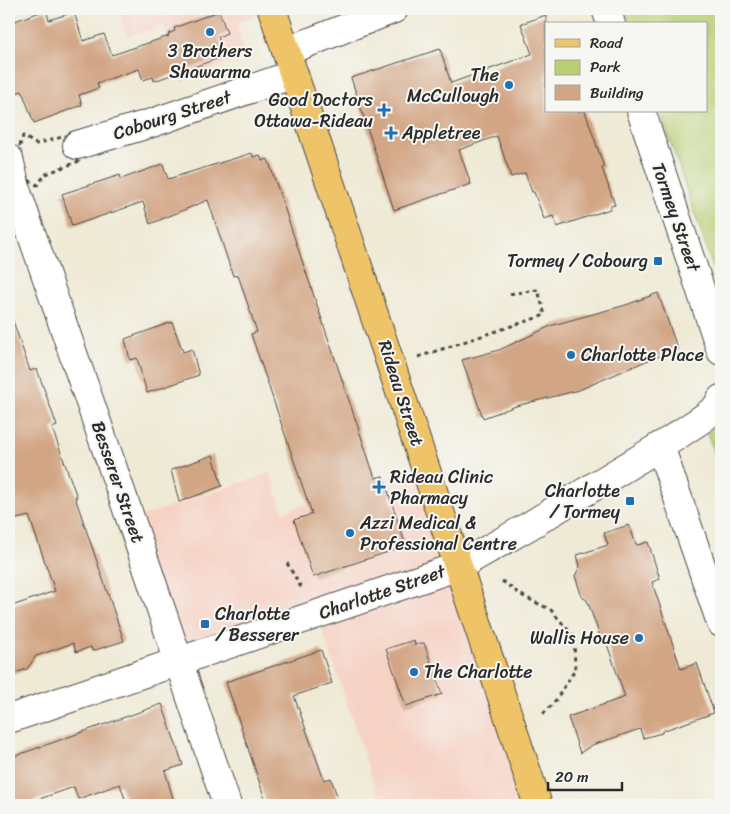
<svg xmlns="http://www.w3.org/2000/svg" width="730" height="814" viewBox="0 0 730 814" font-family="Sriracha,sans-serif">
<rect width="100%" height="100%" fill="#f6f6f2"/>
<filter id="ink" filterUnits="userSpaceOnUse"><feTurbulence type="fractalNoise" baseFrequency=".02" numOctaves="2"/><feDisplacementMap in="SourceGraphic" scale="10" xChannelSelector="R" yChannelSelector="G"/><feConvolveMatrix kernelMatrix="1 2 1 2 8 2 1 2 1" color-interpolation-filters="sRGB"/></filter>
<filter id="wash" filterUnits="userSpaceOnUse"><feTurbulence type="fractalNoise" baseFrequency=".0096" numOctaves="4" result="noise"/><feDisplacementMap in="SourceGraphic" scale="20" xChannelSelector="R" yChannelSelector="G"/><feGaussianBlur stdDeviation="1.12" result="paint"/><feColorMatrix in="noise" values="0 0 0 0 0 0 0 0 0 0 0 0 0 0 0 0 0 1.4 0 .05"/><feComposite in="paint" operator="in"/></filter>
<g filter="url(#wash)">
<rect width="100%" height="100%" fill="#efead6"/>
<g fill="#f6d2c5">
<path d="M116 9H270L237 23 244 55 182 82 164 26 127 36Z"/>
<path d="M425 464 538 805H381L317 614 178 662 131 520 270 473 283 512Z"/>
</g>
<g fill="#b8cf74" stroke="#727d50">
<path d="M625 9H721V291L660 111H706V24H630Z"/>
<path d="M721 421V452L715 454 707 433Z"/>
</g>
<g id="blocks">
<g fill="#d2a584">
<path d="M46 10 49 20 74 12 83 41 104 34 112 55 169 36 168 34 175 31 174 28 219 11 227 33 218 37 225 56 154 81 153 77 143 80 139 69 97 83 99 88 79 95 82 105 34 123 22 91 16 93 9 72V23Z"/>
<path d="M546 15V111H585L604 167 602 168 615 205 610 206V209L557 227 553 216 544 219 534 192H532L525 173 511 177 497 136 459 150 471 184 394 210 351 78 440 49 451 83 532 54 521 24Z"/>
<path d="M252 153 253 157 260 155 262 161 268 159 375 478 383 476 406 546 313 577 294 520 312 514 251 334 257 332 238 275 233 276 208 200 150 224 143 202 72 226 62 194 120 175 121 179 163 164 168 179Z"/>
<path d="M658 293 678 350 646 361 579 390 516 406 483 418 462 360 499 350 553 325 626 305Z"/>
<path d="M12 318 30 371 37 369 57 426 52 428 77 497H75L124 641 92 651 91 647 76 652 73 643 36 656 27 669 9 675V607L55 591 29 516 12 520 9 510V319Z"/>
<path d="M172 322 183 352 192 349 199 375 147 393 137 358 130 360 125 339Z"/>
<path d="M213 455 222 486 179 502 171 470Z"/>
<path d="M629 525 636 544 638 545 648 542 660 579 652 582 681 669 697 663 714 713 662 731V733L643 738 640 729 592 745 580 753 568 717 625 697 605 638 601 639 587 600 582 597 575 576 580 566 577 555 608 545 604 533Z"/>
<path d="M414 640 415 645 424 643 442 694 406 706 386 649Z"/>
<path d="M321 650 332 683 294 696 324 780 331 778 340 805H267L226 682Z"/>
<path d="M162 704 183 765 165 771 175 805H127L120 784 78 799 74 787 22 805H9V758Z"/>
</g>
</g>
</g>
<g filter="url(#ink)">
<use href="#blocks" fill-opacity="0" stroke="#484845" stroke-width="1"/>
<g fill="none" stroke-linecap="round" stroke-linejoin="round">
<defs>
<g id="minor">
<path d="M606 9 611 24"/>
<path d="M287 51 394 9"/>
<path d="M641 111 721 351"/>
<path d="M77 145 152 123 294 74"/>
<path d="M9 159 17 192 135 532 227 805"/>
<path d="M660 446 721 623"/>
<path d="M9 719 459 566 529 526 672 439 702 419 716 408 721 399"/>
</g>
<path id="major" d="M272 9 538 805"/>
</defs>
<use href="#minor" stroke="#484845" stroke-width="30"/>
<use href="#major" stroke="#484845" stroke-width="30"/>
<g stroke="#484845" stroke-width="3" stroke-dasharray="4 4" stroke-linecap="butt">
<path d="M70 135 88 142 79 161 46 174 37 185 12 170 23 136 36 144Z"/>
<path d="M418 357 545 315 538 290 508 294"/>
<path d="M287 563 302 589"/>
<path d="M502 581 521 595 551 610 574 637 575 670 553 704 542 715"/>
</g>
<use href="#minor" stroke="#fff" stroke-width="28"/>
<use href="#major" stroke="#efc469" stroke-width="28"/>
</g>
</g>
<g fill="#1f6fb2" stroke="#f6f6f2" stroke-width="2">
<circle cx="210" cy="32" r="5"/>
<circle cx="509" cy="85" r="5"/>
<path d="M381.5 102.5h5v5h5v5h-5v5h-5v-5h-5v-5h5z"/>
<path d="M388.5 125.5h5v5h5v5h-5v5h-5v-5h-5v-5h5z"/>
<rect x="653" y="256" width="10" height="10" rx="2.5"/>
<circle cx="571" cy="355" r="5"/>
<path d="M376.5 479.5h5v5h5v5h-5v5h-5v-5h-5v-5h5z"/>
<rect x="625" y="496" width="10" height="10" rx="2.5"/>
<circle cx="350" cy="533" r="5"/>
<rect x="200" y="619" width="10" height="10" rx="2.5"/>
<circle cx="639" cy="638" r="5"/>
<circle cx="414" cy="672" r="5"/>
</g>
<g text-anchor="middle" stroke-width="4" stroke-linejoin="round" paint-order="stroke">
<g font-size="18" fill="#2b2b2b" stroke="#f6f6f2" text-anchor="start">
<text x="210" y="57" text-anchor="middle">3 Brothers<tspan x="210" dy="21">Shawarma</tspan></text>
<text x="499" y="81" text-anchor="end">The<tspan x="499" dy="21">McCullough</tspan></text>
<text x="373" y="106" text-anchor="end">Good Doctors<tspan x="373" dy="21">Ottawa-Rideau</tspan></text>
<text x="402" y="139">Appletree</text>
<text x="648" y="267" text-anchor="end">Tormey / Cobourg</text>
<text x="581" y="361">Charlotte Place</text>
<text x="390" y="483">Rideau Clinic<tspan x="390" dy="21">Pharmacy</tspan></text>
<text x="620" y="497" text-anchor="end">Charlotte<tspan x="620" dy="21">/ Tormey</tspan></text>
<text x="360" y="529">Azzi Medical &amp;<tspan x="360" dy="21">Professional Centre</tspan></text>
<text x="215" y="620">Charlotte<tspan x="215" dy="21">/ Besserer</tspan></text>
<text x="629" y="644" text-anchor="end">Wallis House</text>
<text x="424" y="678">The Charlotte</text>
</g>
<g font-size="18" fill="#2b2b2b" stroke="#f6f6f2">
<text transform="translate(172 115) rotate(-18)" y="6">Cobourg Street</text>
<text transform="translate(676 217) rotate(71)" y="6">Tormey Street</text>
<text transform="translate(401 393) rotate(72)" y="6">Rideau Street</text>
<text transform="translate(118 482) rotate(71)" y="6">Besserer Street</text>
<text transform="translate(382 592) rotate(-19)" y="6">Charlotte Street</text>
</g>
</g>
<rect width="730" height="814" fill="none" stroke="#f6f6f2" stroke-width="30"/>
<rect x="545" y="22" width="162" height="90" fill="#f6f6f2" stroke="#a5a5a2"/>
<rect x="555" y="39" width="25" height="8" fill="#efc469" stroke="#a5a5a2"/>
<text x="590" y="48" font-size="15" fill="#2b2b2b">Road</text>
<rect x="555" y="60" width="25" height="15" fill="#b8cf74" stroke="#a5a5a2"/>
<text x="590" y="72" font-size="15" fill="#2b2b2b">Park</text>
<rect x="555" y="85" width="25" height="15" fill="#d2a584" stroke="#a5a5a2"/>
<text x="590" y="98" font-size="15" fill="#2b2b2b">Building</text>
<path d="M548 782v8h74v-8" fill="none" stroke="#2b2b2b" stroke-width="2.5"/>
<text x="555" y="782" font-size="15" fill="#2b2b2b" stroke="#f6f6f2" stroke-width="4" paint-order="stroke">20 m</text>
</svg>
